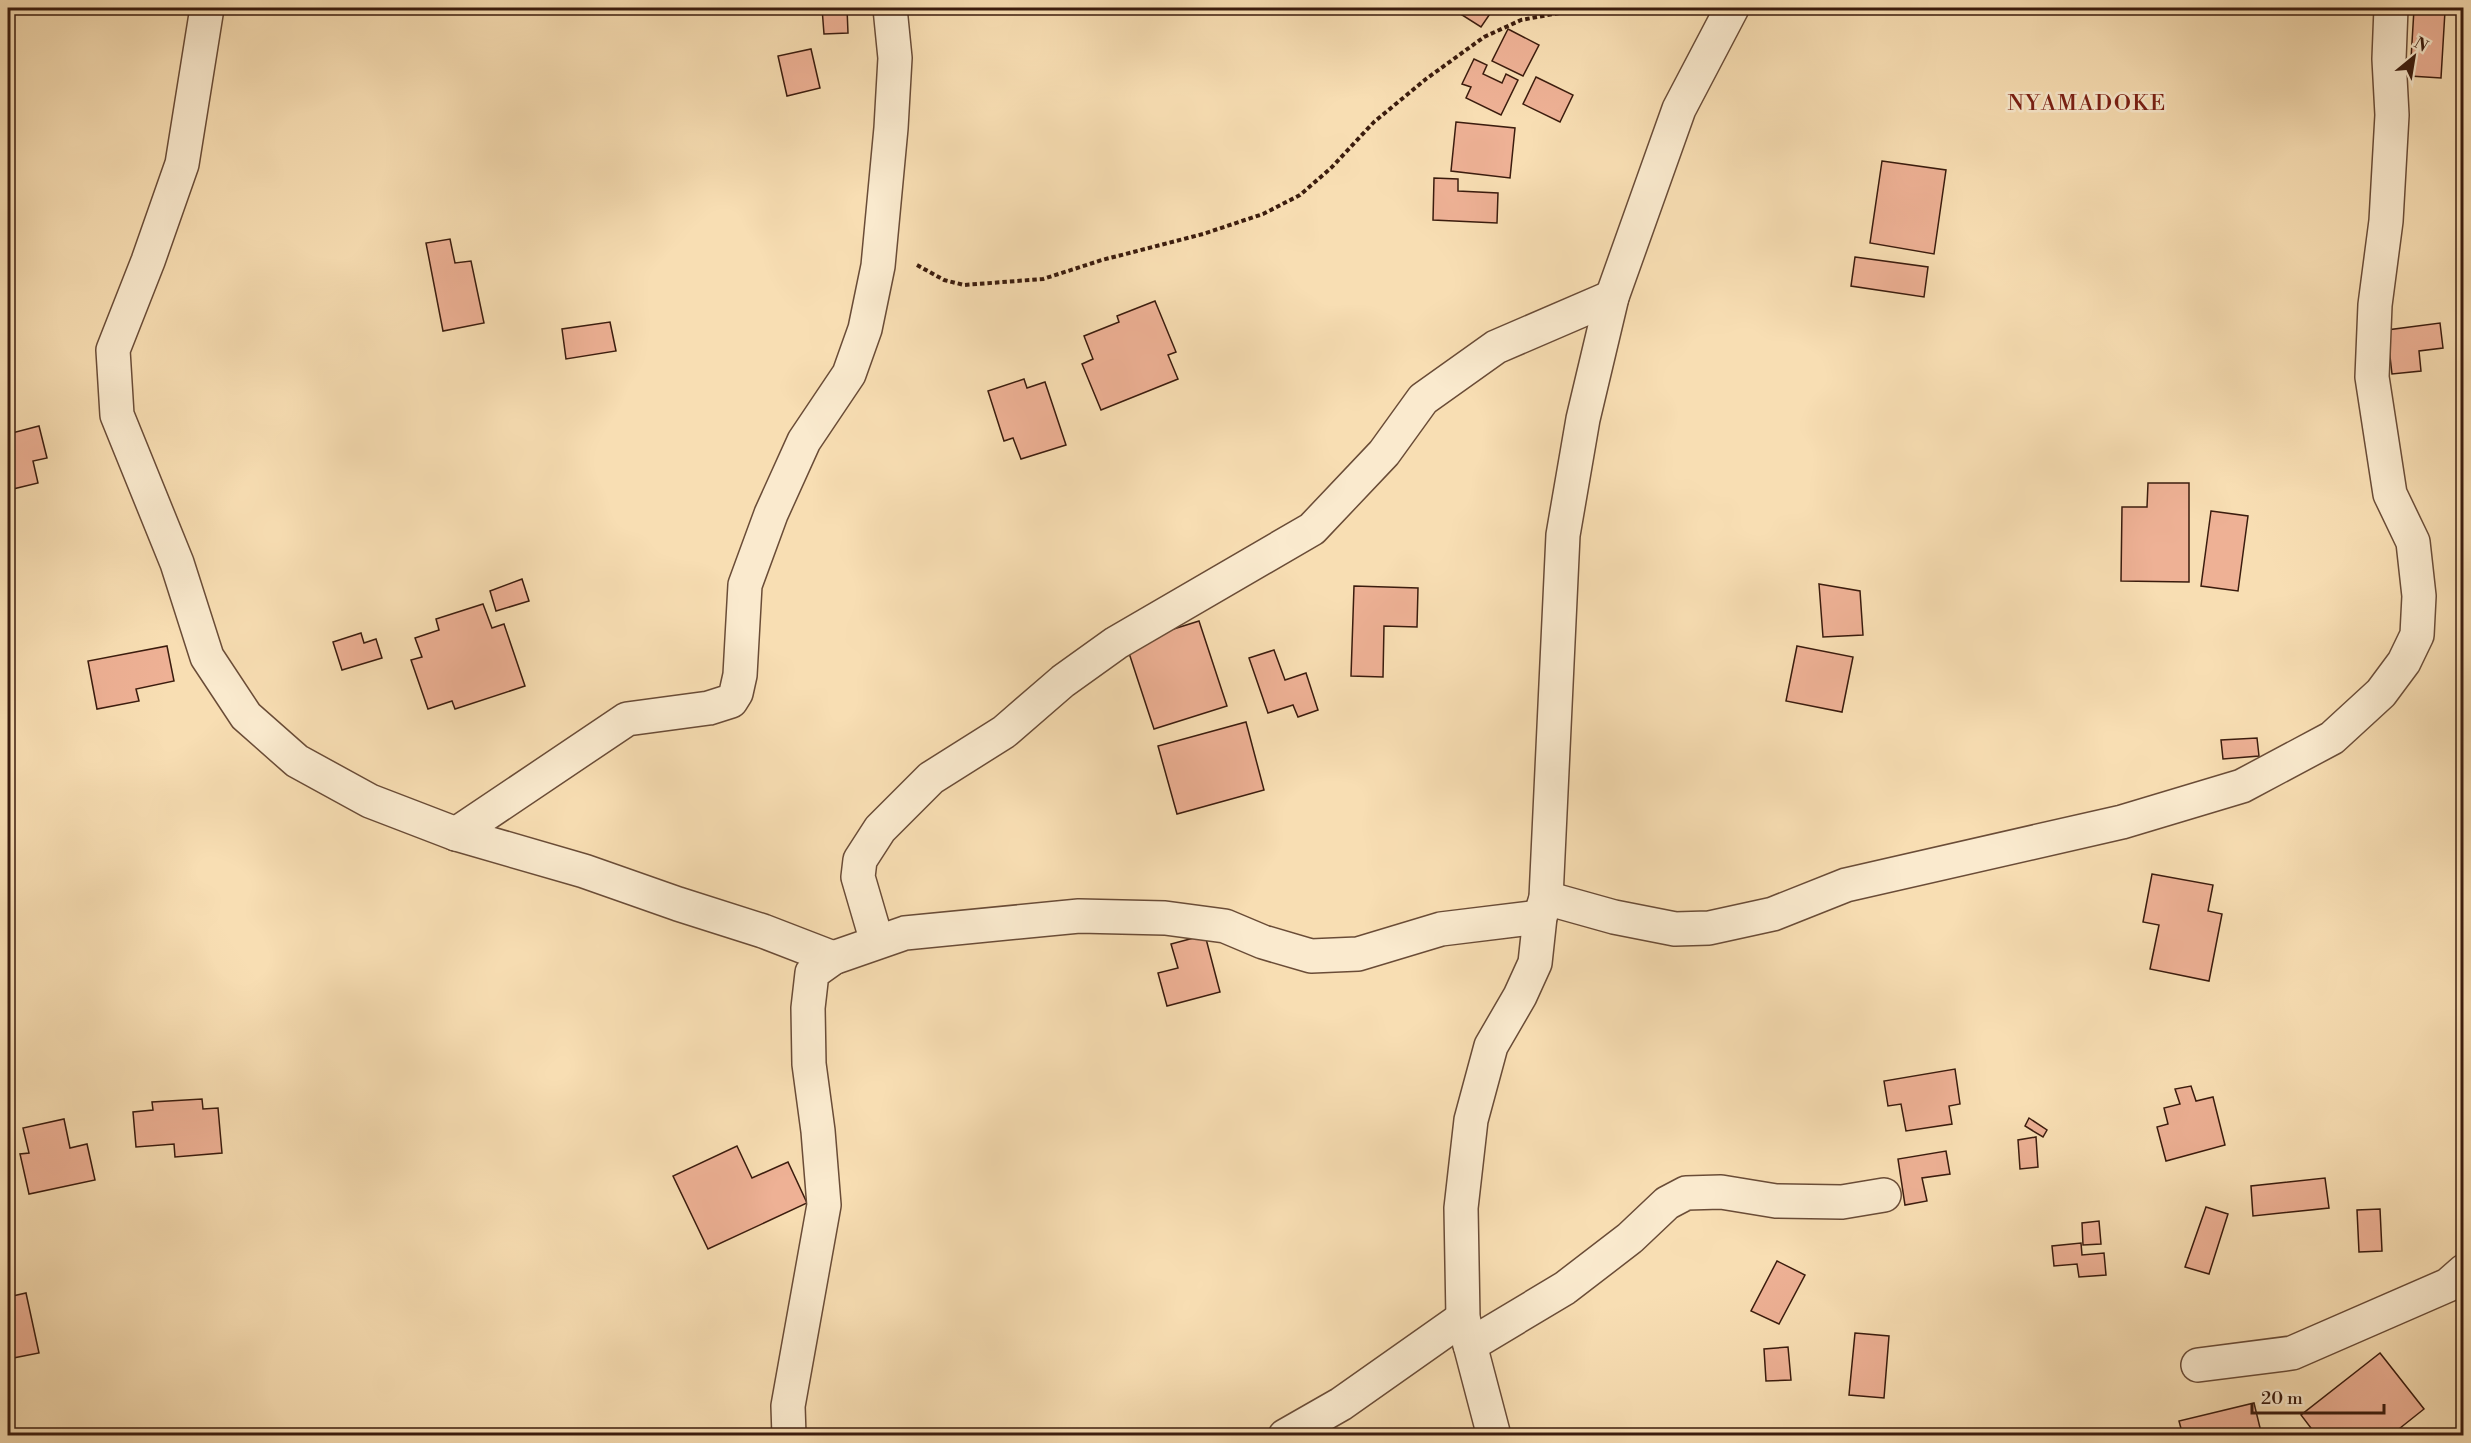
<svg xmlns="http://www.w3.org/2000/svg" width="2471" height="1443" viewBox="0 0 2471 1443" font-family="'Libre Bodoni',serif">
<rect width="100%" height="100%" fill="#f8deb3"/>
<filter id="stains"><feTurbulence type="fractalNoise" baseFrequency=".00333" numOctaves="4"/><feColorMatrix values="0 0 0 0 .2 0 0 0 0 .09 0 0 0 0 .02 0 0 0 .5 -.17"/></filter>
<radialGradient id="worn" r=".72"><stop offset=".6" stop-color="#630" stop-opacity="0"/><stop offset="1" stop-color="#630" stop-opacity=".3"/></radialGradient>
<g fill="#eeb195" stroke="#3b1c0e" stroke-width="1.5">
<path d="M822 8H847L848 33 824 34Z"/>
<path d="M1451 8H1494L1481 27Z"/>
<path d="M2414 9 2445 11 2441 78 2410 76Z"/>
<path d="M1508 29 1539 45 1523 76 1492 61Z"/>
<path d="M811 49 820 88 787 96 778 56Z"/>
<path d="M1474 59 1487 65 1483 74 1502 83 1506 74 1518 80 1501 115 1466 98 1471 87 1462 84Z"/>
<path d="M1536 77 1573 95 1560 122 1523 104Z"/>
<path d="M1456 122 1515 128 1510 178 1451 171Z"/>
<path d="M1882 161 1946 170 1934 254 1870 243Z"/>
<path d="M1434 178 1458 179V191L1498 193 1497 223 1433 220Z"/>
<path d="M450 239 455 263 471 261 484 323 443 331 426 243Z"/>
<path d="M1855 257 1928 267 1924 297 1851 286Z"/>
<path d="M1155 301 1176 352 1168 355 1178 379 1101 410 1082 364 1093 359 1084 336 1119 322 1117 316Z"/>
<path d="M610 322 616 351 566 359 562 329Z"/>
<path d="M2440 323 2443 348 2419 351 2421 371 2392 374 2387 330Z"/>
<path d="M1024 379 1027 388 1045 382 1066 445 1021 459 1013 438 1004 441 988 391Z"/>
<path d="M39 426 47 458 33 461 38 483 13 489 8 466V434Z"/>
<path d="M2148 483H2189V582L2121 581 2122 507H2147Z"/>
<path d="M2211 511 2248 516 2238 591 2201 586Z"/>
<path d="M522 579 529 601 496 611 490 591Z"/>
<path d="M1819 584 1860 591 1863 635 1823 637Z"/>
<path d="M1354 586 1418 588 1417 627 1384 626 1383 677 1351 676Z"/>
<path d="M483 604 492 628 504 624 525 686 455 709 452 701 428 709 411 660 422 657 415 638 439 630 436 619Z"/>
<path d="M1199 621 1227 706 1154 729 1126 644Z"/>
<path d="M361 633 364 643 376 639 382 658 342 670 333 642Z"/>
<path d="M167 646 174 681 136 689 139 701 97 709 88 661Z"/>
<path d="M1797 646 1853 657 1842 712 1786 701Z"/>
<path d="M1274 650 1285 680 1306 673 1318 710 1298 717 1293 705 1268 713 1249 658Z"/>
<path d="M1246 722 1264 790 1177 814 1158 746Z"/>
<path d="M2257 738 2259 756 2223 759 2221 740Z"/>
<path d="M2152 874 2213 885 2208 911 2222 914 2209 981 2150 969 2159 925 2143 922Z"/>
<path d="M1205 935 1220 992 1167 1006 1158 973 1178 968 1171 944Z"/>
<path d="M1955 1069 1960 1104 1949 1106 1952 1124 1906 1131 1901 1104 1888 1106 1884 1081Z"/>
<path d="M2191 1086 2196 1101 2213 1097 2225 1145 2166 1161 2157 1127 2168 1124 2164 1108 2180 1104 2175 1089Z"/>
<path d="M202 1099 203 1109 218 1108 222 1153 175 1157 174 1144 136 1147 133 1112 153 1110 152 1102Z"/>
<path d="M2029 1118 2047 1130 2043 1137 2025 1126Z"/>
<path d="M64 1119 70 1148 87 1144 95 1180 29 1194 20 1154 29 1153 23 1128Z"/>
<path d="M2036 1137 2038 1167 2020 1169 2018 1140Z"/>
<path d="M737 1146 752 1178 788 1162 807 1203 708 1249 673 1176Z"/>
<path d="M1946 1151 1950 1174 1922 1178 1927 1201 1905 1205 1898 1159Z"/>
<path d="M2325 1178 2329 1208 2253 1216 2251 1186Z"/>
<path d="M2206 1207 2228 1214 2209 1274 2185 1267Z"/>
<path d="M2380 1209 2382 1251 2359 1252 2357 1210Z"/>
<path d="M2099 1221 2101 1244 2083 1245 2082 1223Z"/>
<path d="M2081 1243 2082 1255 2104 1253 2106 1275 2079 1277 2077 1264 2054 1266 2052 1246Z"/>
<path d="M1777 1261 1805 1275 1779 1324 1751 1311Z"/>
<path d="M26 1293 39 1353 8 1359V1297Z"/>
<path d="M1855 1333 1889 1336 1884 1398 1849 1395Z"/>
<path d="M1788 1347 1791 1380 1766 1381 1764 1349Z"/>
<path d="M2380 1353 2424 1409 2390 1436H2317L2301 1415Z"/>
<path d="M2254 1403 2262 1436H2183L2179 1421Z"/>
</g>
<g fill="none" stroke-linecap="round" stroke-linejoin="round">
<defs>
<g id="street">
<path d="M207 8 182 164 148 261 113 350 117 415 177 563 207 657 246 716 297 761 370 801 456 834 584 871 678 904 763 931 833 958"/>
<path d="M456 834 627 719 709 708 731 701 736 693 740 675 745 585 771 514 804 441 849 374 865 329 878 266 891 128 895 58 890 8"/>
<path d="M1546 898 1614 917 1675 929 1709 928 1773 914 1846 885 2122 822 2242 786 2332 738 2381 693 2404 662 2417 635 2419 596 2413 542 2390 494 2372 377 2375 305 2386 221 2392 115 2389 59 2391 8"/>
<path d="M877 942 858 877 860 860 880 829 931 778 1004 732 1063 681 1116 643 1312 529 1384 453 1423 399 1496 347 1612 297"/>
<path d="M1470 1345 1565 1288 1630 1238 1667 1203 1686 1193 1721 1192 1776 1201 1842 1202 1884 1195"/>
<path d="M2198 1365 2292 1353 2448 1285 2464 1271"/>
<path d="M789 1436 788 1406 824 1205 818 1131 809 1064 808 1008 812 973 833 958 905 933 1079 916 1165 918 1225 926 1263 942 1311 956 1358 954 1441 929 1540 917"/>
<path d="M1285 1436 1341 1404 1463 1318"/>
<path d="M1494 1436 1463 1318 1461 1208 1471 1120 1491 1046 1520 996 1535 963 1540 917 1546 898 1563 535 1583 419 1612 297 1679 109 1732 8"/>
</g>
</defs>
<use href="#street" stroke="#6a4c37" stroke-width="36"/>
<path stroke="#3b1c0e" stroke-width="4" stroke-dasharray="4.5 3" stroke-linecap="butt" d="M917 265 944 280 964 285 1043 279 1102 260 1203 234 1263 214 1300 195 1331 168 1374 122 1426 79 1484 37 1521 20 1586 8"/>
<use href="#street" stroke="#faeace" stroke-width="33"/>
</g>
<g text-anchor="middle" stroke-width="5" stroke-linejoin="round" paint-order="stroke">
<g font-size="22" letter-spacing="1.5" fill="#7a1f14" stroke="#faeace">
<text x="2087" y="110">NYAMADOKE</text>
</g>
</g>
<rect width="2471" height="1443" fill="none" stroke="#f8deb3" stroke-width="30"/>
<rect x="9" y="9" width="2453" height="1425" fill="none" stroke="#3b1c0e" stroke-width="3"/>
<rect x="15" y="15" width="2441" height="1413" fill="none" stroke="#3b1c0e" stroke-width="1.5"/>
<g transform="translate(2414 57) rotate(30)" stroke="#faeace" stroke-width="4.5" paint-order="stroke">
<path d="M0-4.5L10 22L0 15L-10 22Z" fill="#3b1c0e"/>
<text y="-9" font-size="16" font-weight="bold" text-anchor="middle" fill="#3b1c0e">N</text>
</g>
<path d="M2252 1404v9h132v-9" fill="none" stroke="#3b1c0e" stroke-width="3"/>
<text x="2261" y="1404" font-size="18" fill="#3b1c0e" stroke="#faeace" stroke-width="4.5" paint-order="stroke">20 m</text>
<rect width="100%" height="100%" filter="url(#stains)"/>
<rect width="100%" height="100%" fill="url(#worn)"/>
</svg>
